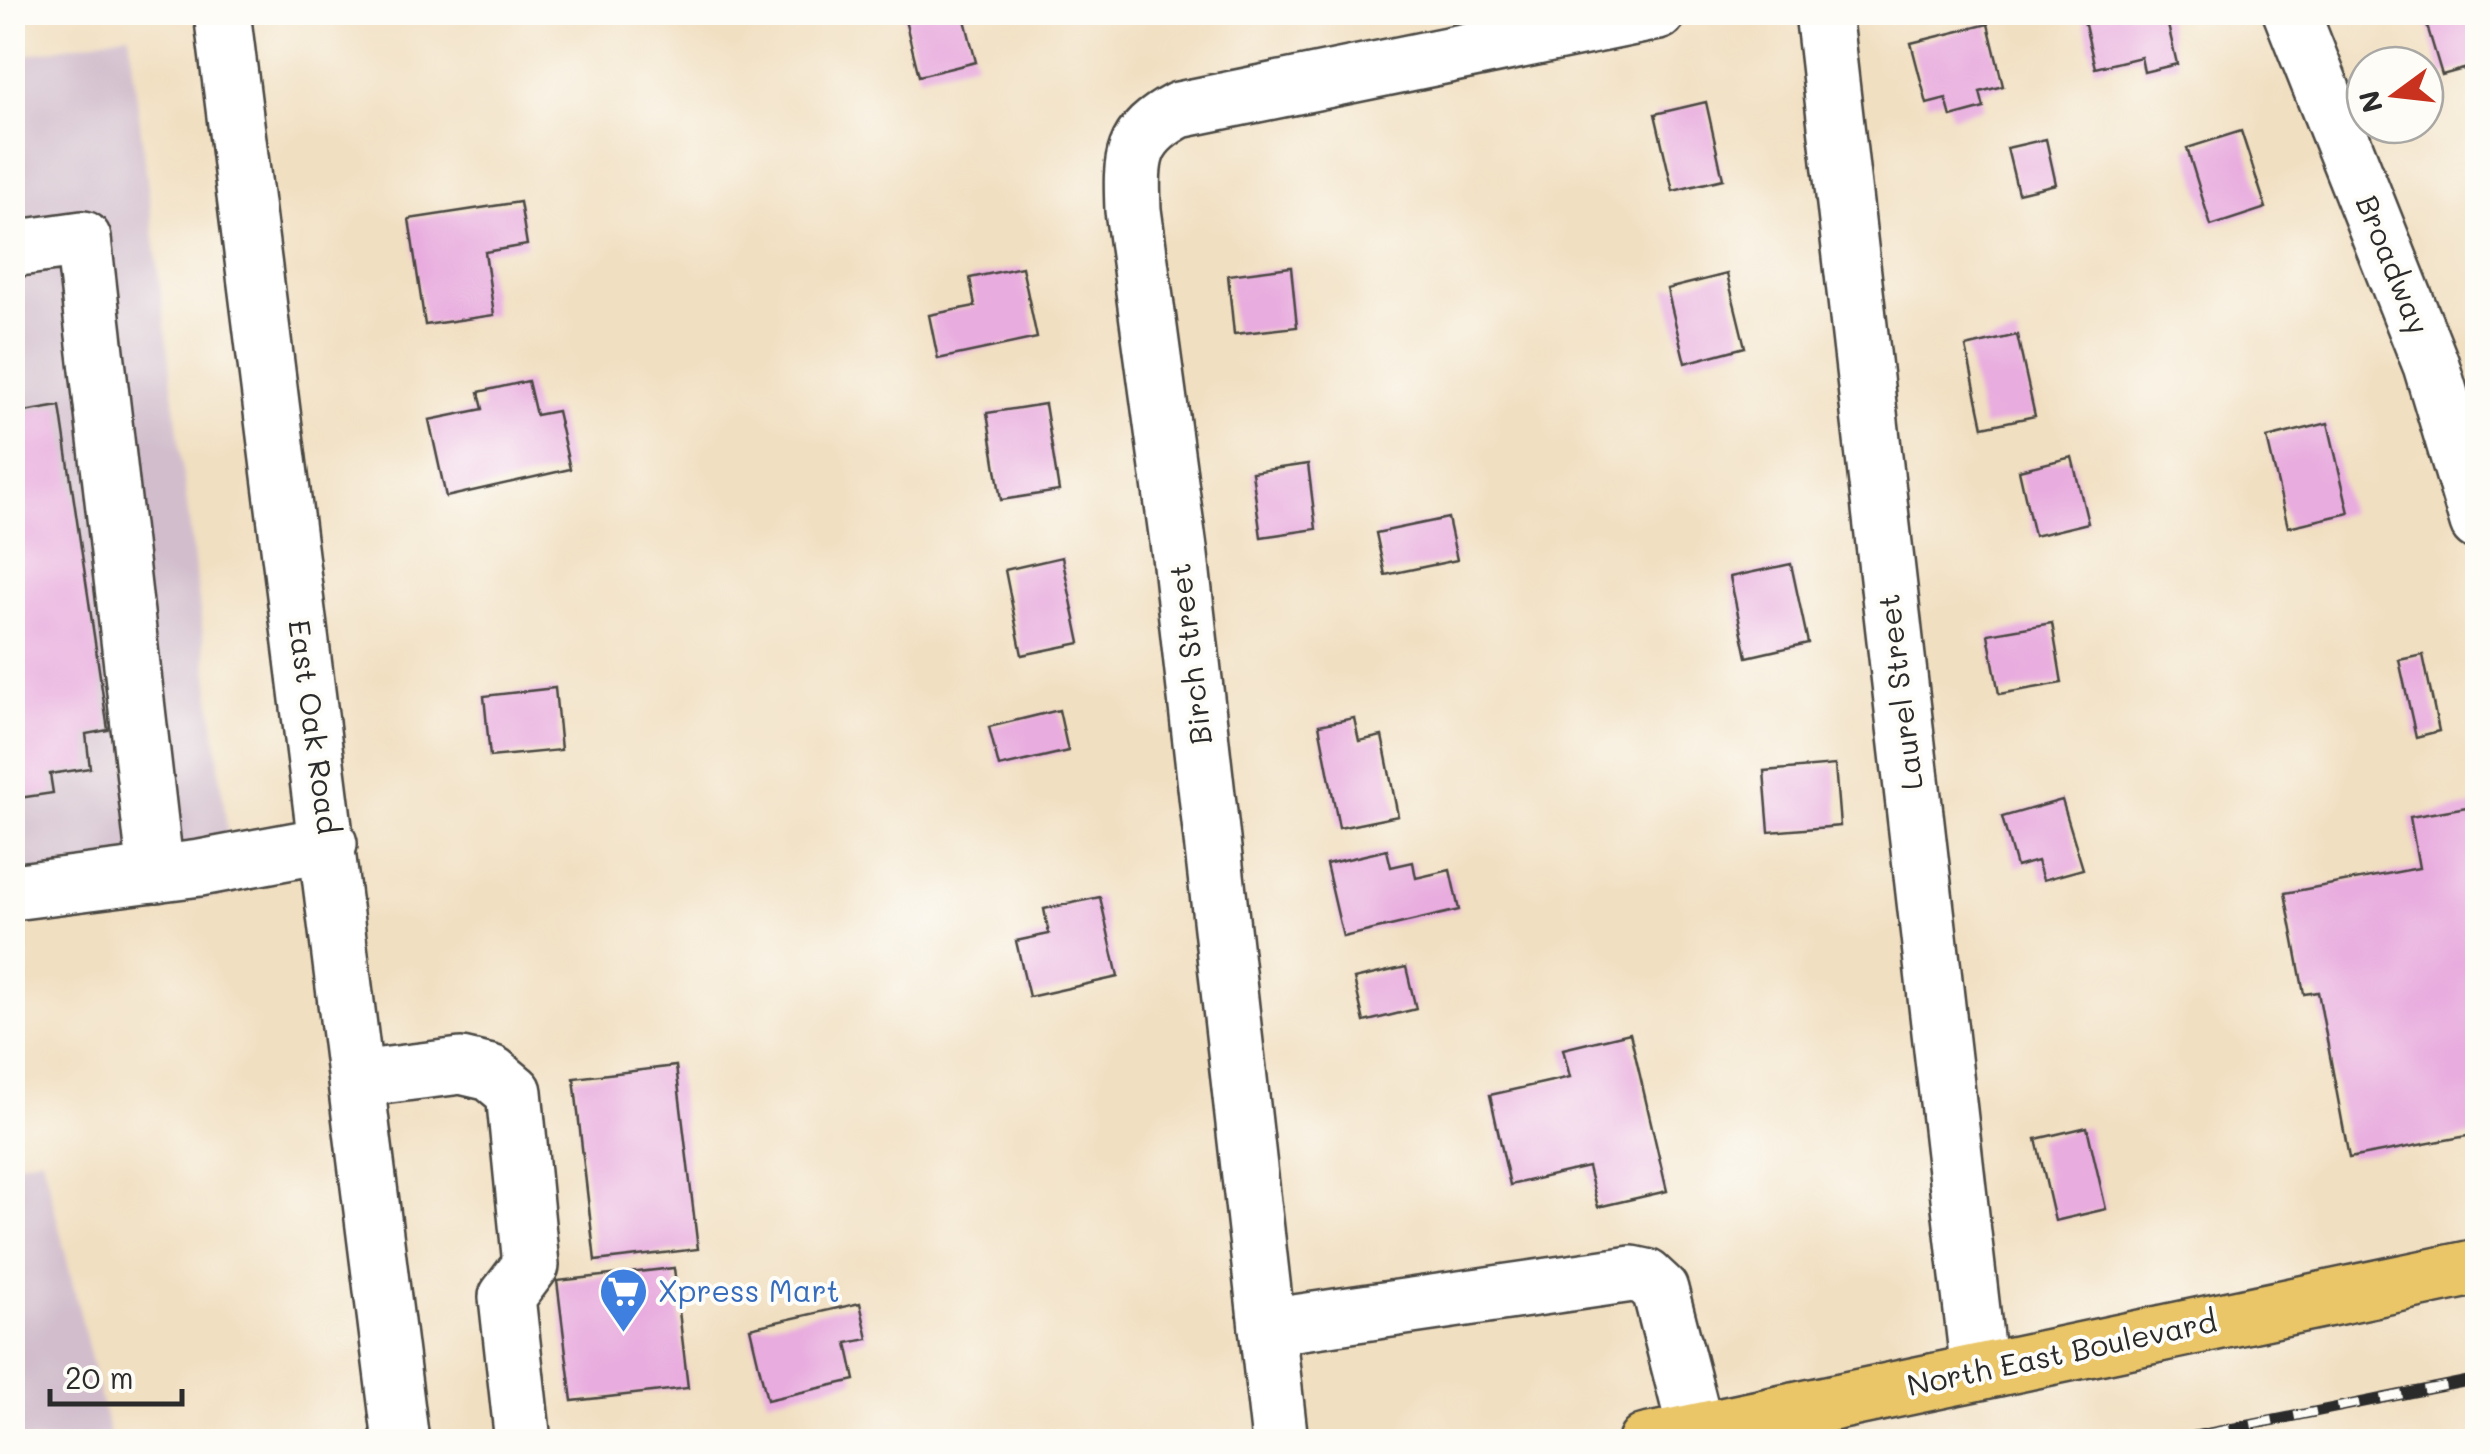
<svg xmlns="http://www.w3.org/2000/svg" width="2490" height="1454" viewBox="0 0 2490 1454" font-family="Mali,sans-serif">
<rect width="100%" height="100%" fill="#fdfcf7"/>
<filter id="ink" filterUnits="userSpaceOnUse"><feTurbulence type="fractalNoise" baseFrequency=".01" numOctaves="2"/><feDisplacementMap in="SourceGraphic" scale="20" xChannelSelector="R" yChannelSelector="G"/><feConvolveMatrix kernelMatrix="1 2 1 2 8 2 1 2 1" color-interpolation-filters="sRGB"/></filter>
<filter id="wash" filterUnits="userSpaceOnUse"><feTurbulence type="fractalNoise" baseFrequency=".0048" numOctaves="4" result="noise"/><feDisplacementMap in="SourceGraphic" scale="40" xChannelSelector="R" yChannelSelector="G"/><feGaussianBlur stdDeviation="2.25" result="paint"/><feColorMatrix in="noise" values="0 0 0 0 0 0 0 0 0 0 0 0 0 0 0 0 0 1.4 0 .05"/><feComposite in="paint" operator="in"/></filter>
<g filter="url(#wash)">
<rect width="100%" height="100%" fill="#f1dfc1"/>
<g fill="#d1bdcc">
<path d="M129 34 235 894 13 920 12 58Z"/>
<path d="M42 1157 111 1441H13V1164Z"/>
</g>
<g id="blocks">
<g fill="#e8acde">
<path d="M903 12H963L976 62 919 76Z"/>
<path d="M2082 12H2165L2177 64 2144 72 2141 57 2095 68Z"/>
<path d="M2459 12H2478V65L2442 75 2426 22Z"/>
<path d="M1988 24 2003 86 1980 92 1984 108 1951 117 1946 99 1927 104 1911 43Z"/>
<path d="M1706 102 1723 179 1673 191 1655 114Z"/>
<path d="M2241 131 2266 208 2211 226 2187 148Z"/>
<path d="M2046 139 2056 184 2018 193 2007 148Z"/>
<path d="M520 202 527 245 485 252 494 315 425 325 409 219Z"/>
<path d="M1022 267 1037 338 938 359 929 315 975 306 970 278Z"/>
<path d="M1291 267 1297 327 1234 334 1228 275Z"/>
<path d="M1727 274 1745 347 1685 363 1667 289Z"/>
<path d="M2017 335 2035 416 1983 427 1966 347Z"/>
<path d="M15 351 24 412 60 406 108 730 86 734 90 768 50 774 53 793 12 799Z"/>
<path d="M528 381 536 415 557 411 570 469 446 497 429 420 483 409 479 392Z"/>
<path d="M1045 404 1059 491 1001 500 987 413Z"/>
<path d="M2328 423 2349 513 2288 527 2267 438Z"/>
<path d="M2072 457 2088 523 2034 536 2019 470Z"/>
<path d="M1308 464 1316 529 1261 537 1252 472Z"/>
<path d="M1448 518 1457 560 1385 575 1376 533Z"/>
<path d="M1062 557 1080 643 1022 655 1005 570Z"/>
<path d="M1791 564 1808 643 1747 657 1730 577Z"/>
<path d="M2052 623 2062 683 1999 694 1988 634Z"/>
<path d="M2423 655 2439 731 2416 737 2399 660Z"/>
<path d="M555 688 561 750 490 757 484 696Z"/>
<path d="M1059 710 1068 751 999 767 989 727Z"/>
<path d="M1354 718 1359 741 1382 736 1398 816 1339 828 1319 725Z"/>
<path d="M1835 765 1840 826 1769 832 1764 771Z"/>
<path d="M2062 800 2083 869 2043 880 2037 861 2016 867 2002 817Z"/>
<path d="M2478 805V1134L2349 1158 2318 992 2304 994 2285 893 2419 868 2410 817Z"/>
<path d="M1387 850 1391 867 1413 862 1416 878 1450 870 1459 910 1343 937 1326 864Z"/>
<path d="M1100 897 1118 977 1029 997 1016 941 1049 934 1044 909Z"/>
<path d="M1406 967 1416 1009 1364 1022 1354 979Z"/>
<path d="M1630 1033 1667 1191 1598 1207 1588 1167 1510 1185 1490 1095 1570 1077 1563 1049Z"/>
<path d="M676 1066 698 1249 595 1261 574 1078Z"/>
<path d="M2087 1127 2106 1209 2055 1221 2036 1139Z"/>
<path d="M674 1268 688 1388 572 1401 557 1281Z"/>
<path d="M860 1303 868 1339 847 1343 855 1380 767 1400 750 1328Z"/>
</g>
</g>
</g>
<g filter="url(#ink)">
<use href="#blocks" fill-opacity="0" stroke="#494642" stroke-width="2.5"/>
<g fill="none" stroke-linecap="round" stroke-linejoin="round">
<defs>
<g id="minor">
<path d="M222 12 401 1442"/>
<path d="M1823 12 1979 1372"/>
<path d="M2291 12 2431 365 2478 522"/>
<path d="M12 249 83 239 156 874"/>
<path d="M12 892 200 868 329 844"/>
<path d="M357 1079 461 1066 491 1073 514 1092 531 1265 507 1297 523 1442"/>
<path d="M1267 1327 1632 1274 1646 1277 1660 1290 1696 1431"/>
<path d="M1280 1442 1180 556 1133 210C1131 158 1130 136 1179 110L1658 12"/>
</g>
<path id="major" d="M1646 1442 2478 1267"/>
</defs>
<use href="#minor" stroke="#494642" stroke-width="60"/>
<use href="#major" stroke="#494642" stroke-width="60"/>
<use href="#minor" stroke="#fff" stroke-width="55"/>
<use href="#major" stroke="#eac669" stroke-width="55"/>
<defs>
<path id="rail" d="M2165 1442 2478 1379"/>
</defs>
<use href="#rail" stroke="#2b2b2b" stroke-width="11"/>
<use href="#rail" stroke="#fdfcf7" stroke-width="8" stroke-dasharray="22" stroke-linecap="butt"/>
</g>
</g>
<defs>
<symbol id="supermarket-pin" viewBox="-11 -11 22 30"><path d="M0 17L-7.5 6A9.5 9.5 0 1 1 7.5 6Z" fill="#3f7fe0" stroke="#fdfcf7"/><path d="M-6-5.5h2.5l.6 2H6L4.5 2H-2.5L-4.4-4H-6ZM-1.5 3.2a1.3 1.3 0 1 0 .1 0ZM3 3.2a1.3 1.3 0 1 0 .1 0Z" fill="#fff"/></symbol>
</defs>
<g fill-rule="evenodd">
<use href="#supermarket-pin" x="596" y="1264" width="55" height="75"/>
</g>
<g text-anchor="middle" stroke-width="8" stroke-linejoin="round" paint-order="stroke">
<g font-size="30" fill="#2b2b2b" stroke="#fdfcf7">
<text transform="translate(2392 265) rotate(68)" y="10">Broadway</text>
<text transform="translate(1191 654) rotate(-97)" y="10">Birch Street</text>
<text transform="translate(1901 692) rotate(-97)" y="10">Laurel Street</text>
<text transform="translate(313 727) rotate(82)" y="10">East Oak Road</text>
<text transform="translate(2062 1354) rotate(-12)" y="10">North East Boulevard</text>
</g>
<g font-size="30" fill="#366cbe" stroke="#fdfcf7" text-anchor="start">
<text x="658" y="1302">Xpress Mart</text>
</g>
</g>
<rect width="2490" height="1454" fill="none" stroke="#fdfcf7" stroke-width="50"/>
<g transform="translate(2395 95) rotate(255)"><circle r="48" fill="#fdfcf7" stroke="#a9a8a5" stroke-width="2.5"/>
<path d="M0-8L18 38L0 25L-18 38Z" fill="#c8321e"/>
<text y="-15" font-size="28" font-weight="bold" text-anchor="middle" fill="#2b2b2b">N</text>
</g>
<path d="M50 1389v15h132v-15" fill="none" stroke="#2b2b2b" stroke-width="5"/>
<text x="65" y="1389" font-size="30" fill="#2b2b2b" stroke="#fdfcf7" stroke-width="8" paint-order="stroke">20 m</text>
</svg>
